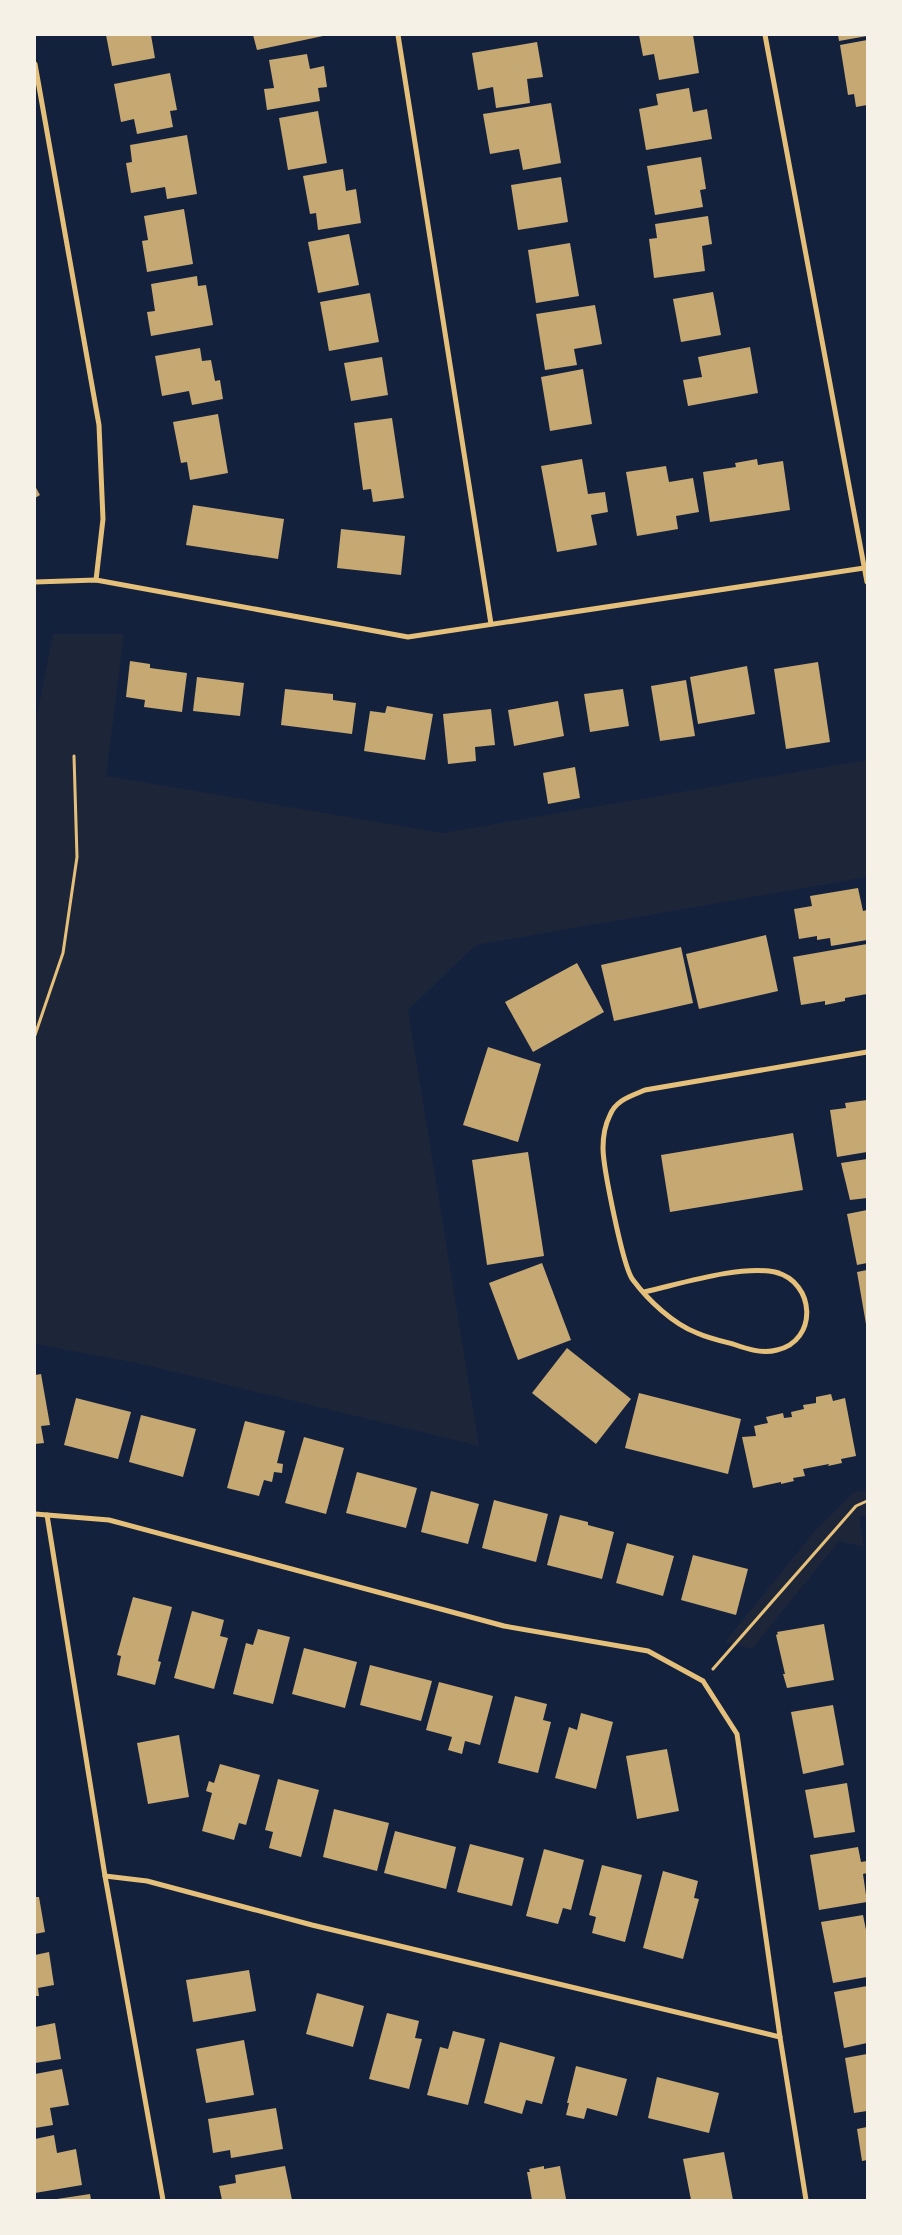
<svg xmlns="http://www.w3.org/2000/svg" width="902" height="2235" viewBox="0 0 902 2235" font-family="'Times New Roman',serif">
<rect width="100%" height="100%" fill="#14213d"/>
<g fill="#1d2539">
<path d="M53 634H124L106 776 443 833 867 760V877L476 945 408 1010 479 1446 142 1364 35 1344V726Z"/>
<path d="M867 1490V1516L859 1517 864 1547 839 1541 752 1649 725 1642 814 1532 854 1492Z"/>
</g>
<g fill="#c6a872">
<path d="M106 35H151L155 58 112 66Z"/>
<path d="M253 35H323V36L257 50Z"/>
<path d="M639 35H693L699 73 659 80 654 54 643 56Z"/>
<path d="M838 35H867V36L839 41Z"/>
<path d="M867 40V105L856 107 854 94 848 95 840 45Z"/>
<path d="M537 42 543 77 527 79 530 103 496 108 493 87 478 90 472 53Z"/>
<path d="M307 54 310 69 324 66 327 87 318 88 320 101 267 110 264 89 274 88 269 60Z"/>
<path d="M170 73 177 110 170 111 173 127 137 134 134 119 121 122 114 84Z"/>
<path d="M689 88 693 112 707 109 712 139 646 150 639 109 658 105 656 94Z"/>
<path d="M551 103 561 163 523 170 519 149 490 154 483 114Z"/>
<path d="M318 111 327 163 288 170 279 118Z"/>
<path d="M187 135 197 194 167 199 165 187 131 193 126 163 132 162 130 145Z"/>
<path d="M701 157 706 189 700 190 703 207 655 215 647 166Z"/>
<path d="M343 169 346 191 356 189 361 223 318 230 316 213 310 214 303 176Z"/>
<path d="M561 177 568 222 518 230 511 185Z"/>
<path d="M184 209 193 264 147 272 142 241 148 240 144 216Z"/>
<path d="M708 216 712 244 702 246 705 271 654 278 649 239 657 238 655 224Z"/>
<path d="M349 234 359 285 318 293 308 242Z"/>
<path d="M570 243 579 296 536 303 528 250Z"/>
<path d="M197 276 198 286 206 285 213 325 151 336 147 312 155 311 151 284Z"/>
<path d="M713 292 721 335 681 342 673 299Z"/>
<path d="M370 293 379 342 329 351 320 302Z"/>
<path d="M595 305 602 344 574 349 577 365 545 370 536 314Z"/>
<path d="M750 347 758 393 688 406 683 380 702 377 698 357Z"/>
<path d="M200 348 202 361 211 360 215 381 220 380 223 399 192 405 189 391 162 396 155 356Z"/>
<path d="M382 357 388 395 351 401 344 363Z"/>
<path d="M583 369 592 424 550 431 541 377Z"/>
<path d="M218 414 228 473 190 480 187 462 181 463 173 422Z"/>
<path d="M392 418 404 498 373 502 371 489 363 490 354 423Z"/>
<path d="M582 459 588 494 605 492 608 512 591 515 597 545 557 552 541 466Z"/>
<path d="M757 459 758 465 783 461 790 510 710 522 703 472 736 467 735 463Z"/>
<path d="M666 466 669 482 693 478 699 512 676 516 678 529 637 536 626 472Z"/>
<path d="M35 486 40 495 35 498Z"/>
<path d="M193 505 284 519 278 559 186 545Z"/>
<path d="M341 529 405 536 401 575 337 568Z"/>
<path d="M130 661 150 664V668L187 673 182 712 144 707 145 700 126 697Z"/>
<path d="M818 662 830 742 786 749 774 669Z"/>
<path d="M747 666 755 714 698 724 690 677Z"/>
<path d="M197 677 244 683 240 716 193 711Z"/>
<path d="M686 680 695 736 660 741 651 686Z"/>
<path d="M285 689 333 694V700L356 703 352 734 281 725Z"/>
<path d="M623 689 629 726 590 732 584 694Z"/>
<path d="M558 701 564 736 514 746 508 710Z"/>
<path d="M387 706 433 714 425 760 364 751 370 711 385 713Z"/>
<path d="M491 709 495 745 475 747 476 761 448 764 443 714Z"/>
<path d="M575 767 580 798 548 804 543 773Z"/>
<path d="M858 888 863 911 867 910V940L831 946 830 938 817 940V936L799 939 794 909 812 906 810 896Z"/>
<path d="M766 935 778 991 699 1009 686 954Z"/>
<path d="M867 944V994L845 998V1001L825 1005V1001L801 1005 793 957Z"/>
<path d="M681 947 693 1003 614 1021 601 965Z"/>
<path d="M577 963 604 1012 533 1052 505 1002Z"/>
<path d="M488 1047 541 1064 518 1142 463 1125Z"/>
<path d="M867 1100V1152L837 1157 830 1110 846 1108 845 1103Z"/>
<path d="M793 1133 803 1190 670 1212 661 1155Z"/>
<path d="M528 1152 544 1256 487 1265 472 1160Z"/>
<path d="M867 1159V1198L850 1200 841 1163Z"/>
<path d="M867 1210V1263L857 1265 847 1214Z"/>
<path d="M542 1263 571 1340 518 1360 489 1283Z"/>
<path d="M867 1270V1324H866L857 1272Z"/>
<path d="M567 1348 631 1399 596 1444 532 1393Z"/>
<path d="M41 1374 50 1425 41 1426 44 1443 35 1444V1375Z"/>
<path d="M639 1393 741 1419 728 1474 625 1448Z"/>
<path d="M831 1394 833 1401 845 1398 856 1456 841 1459 842 1463 828 1466 829 1464 803 1469 805 1476 793 1478 794 1481 781 1484V1482L753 1488 742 1437 756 1436 754 1426 768 1423 766 1417 783 1413 784 1418 792 1417 791 1412 804 1409 803 1405 816 1403V1397Z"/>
<path d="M76 1398 131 1412 118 1459 64 1445Z"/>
<path d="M141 1415 196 1429 183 1477 129 1462Z"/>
<path d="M245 1421 285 1431 277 1463 283 1464 282 1473 274 1472 272 1482 264 1480 259 1496 227 1488Z"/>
<path d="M304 1437 344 1448 326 1514 285 1503Z"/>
<path d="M357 1472 417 1488 406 1528 346 1513Z"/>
<path d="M431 1491 479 1504 468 1544 421 1532Z"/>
<path d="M494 1500 548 1514 536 1562 482 1548Z"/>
<path d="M560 1515 588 1522V1525L614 1532 602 1579 547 1565Z"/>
<path d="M627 1543 674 1556 663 1596 616 1583Z"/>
<path d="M693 1555 748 1569 736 1615 681 1600Z"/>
<path d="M133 1597 172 1607 158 1661 161 1662 155 1685 117 1675 121 1656 117 1655Z"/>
<path d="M192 1611 224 1620 220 1636 228 1638 214 1689 174 1678Z"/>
<path d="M824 1624 834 1680 787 1688 783 1674H785L776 1635 778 1634 777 1632Z"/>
<path d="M258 1629 290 1637 273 1704 233 1694 246 1643 253 1645Z"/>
<path d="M304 1648 357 1662 345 1708 292 1694Z"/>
<path d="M370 1665 432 1681 421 1721 360 1705Z"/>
<path d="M439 1682 493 1696 480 1745 465 1741 462 1754 448 1750 452 1737 426 1730Z"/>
<path d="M515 1696 547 1704 543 1720 551 1722 538 1773 498 1763Z"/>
<path d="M833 1705 844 1765 803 1774 791 1712Z"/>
<path d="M581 1713 613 1722 596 1789 555 1778 569 1727 577 1730Z"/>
<path d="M179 1735 189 1797 148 1804 137 1743Z"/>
<path d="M667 1749 679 1811 637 1819 626 1756Z"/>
<path d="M220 1764 260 1775 246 1825 239 1823 234 1840 202 1831 212 1793 206 1791 209 1781 214 1783Z"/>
<path d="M278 1779 319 1790 301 1857 269 1848 273 1832 265 1830Z"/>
<path d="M847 1783 855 1832 814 1838 805 1790Z"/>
<path d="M334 1809 389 1823 377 1871 323 1857Z"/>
<path d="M395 1831 456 1847 446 1889 384 1873Z"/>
<path d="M470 1844 524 1858 512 1906 457 1892Z"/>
<path d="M858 1847 861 1862 867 1861V1873L863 1874 867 1902 819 1910 810 1855Z"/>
<path d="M544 1849 584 1860 571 1910 563 1908 558 1924 526 1916Z"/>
<path d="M602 1865 642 1875 625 1942 592 1933 596 1917 589 1915Z"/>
<path d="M663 1871 698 1881 694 1898 699 1899 683 1959 643 1948Z"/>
<path d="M35 1897H39L45 1932 35 1934Z"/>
<path d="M863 1915 867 1935V1977L833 1983 821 1922Z"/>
<path d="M49 1952 54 1985 38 1988 39 1996H35V1955Z"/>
<path d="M249 1970 256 2011 193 2022 186 1980Z"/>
<path d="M867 1986V2043L844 2048 834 1992Z"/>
<path d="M317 1993 364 2006 353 2047 306 2034Z"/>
<path d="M387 2013 419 2021 415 2038 422 2039 409 2089 369 2079Z"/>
<path d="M55 2023 61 2059 35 2063V2027Z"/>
<path d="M453 2031 485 2039 468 2105 427 2095 440 2047 448 2049Z"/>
<path d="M244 2040 254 2095 206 2103 196 2049Z"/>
<path d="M500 2042 555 2057 542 2104 526 2100 522 2114 484 2103Z"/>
<path d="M867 2054V2111L854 2113 845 2058Z"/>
<path d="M576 2066 627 2079 617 2116 587 2108 584 2119 566 2115 569 2103H567Z"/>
<path d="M62 2069 69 2105 50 2108 53 2125 35 2128V2074Z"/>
<path d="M657 2077 719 2093 709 2133 648 2118Z"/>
<path d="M276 2108 283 2149 231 2158 230 2150 213 2153 208 2119Z"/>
<path d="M867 2127V2160L862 2161 857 2129Z"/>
<path d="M54 2135 57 2153 76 2149 82 2185 35 2193V2139Z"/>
<path d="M724 2152 733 2200H691L683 2159Z"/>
<path d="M285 2166 292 2200H222L219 2186 236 2183 235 2175Z"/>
<path d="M544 2166V2169L560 2166 566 2199 532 2200 527 2172H530L529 2169Z"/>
<path d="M90 2194 91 2200H57V2199Z"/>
</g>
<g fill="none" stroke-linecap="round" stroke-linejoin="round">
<g stroke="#e5c07b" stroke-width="3">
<path d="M35 1035 63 953 77 857 74 756"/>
<path d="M713 1669 856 1506 867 1501"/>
</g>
<g stroke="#e5c07b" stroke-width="5">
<path d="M398 35 491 624"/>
<path d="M765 35 867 582"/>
<path d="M35 64 99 425 103 519 96 580"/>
<path d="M35 582 96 580 408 637 864 568"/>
<path d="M644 1292C680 1284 739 1265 775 1272 816 1282 818 1341 777 1350 762 1354 747 1349 733 1344 721 1341 708 1338 697 1333 673 1324 648 1300 633 1280 623 1268 603 1166 603 1148 603 1137 605 1125 610 1115 616 1100 631 1096 645 1090L867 1052"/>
<path d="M35 1514 109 1520 504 1626 648 1651 703 1681 737 1734 780 2037 806 2200"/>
<path d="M47 1515 105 1876 163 2200"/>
<path d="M105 1876 147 1881 312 1925 780 2037"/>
</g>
</g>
<rect width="902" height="2235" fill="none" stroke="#f6f1e7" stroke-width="72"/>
</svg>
